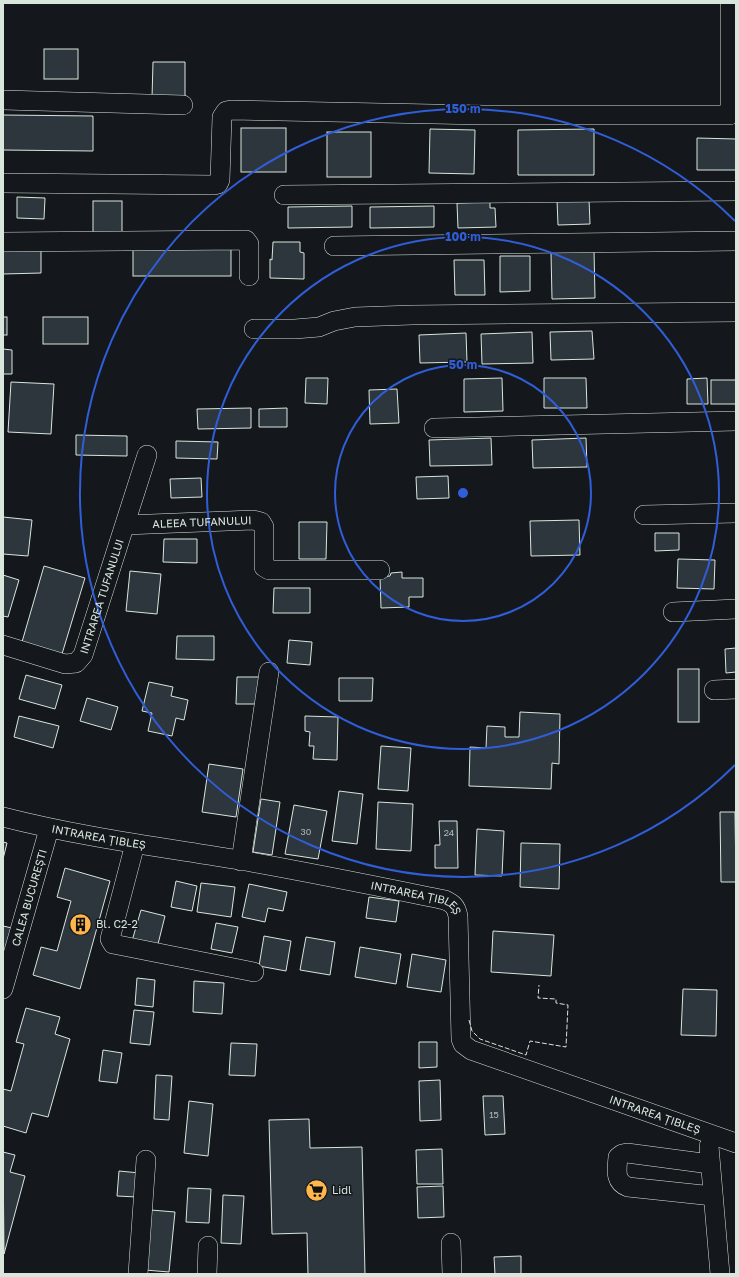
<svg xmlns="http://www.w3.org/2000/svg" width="739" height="1277" viewBox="0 0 739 1277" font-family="'Golos Text',sans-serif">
<rect width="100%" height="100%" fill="#14181c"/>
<g fill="#2c363c" stroke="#d8e6dc">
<rect x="44" y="49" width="34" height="30"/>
<path d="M153 62H185V99L152 98Z"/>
<path d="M3 115 93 116V151L3 150Z"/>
<rect x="241" y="128" width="45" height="44"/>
<path d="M430 129 475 130 474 174 429 173Z"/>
<path d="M594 129V175H518V130Z"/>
<rect x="327" y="132" width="44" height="45"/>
<path d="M697 138 736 139V170H697Z"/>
<path d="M17 197 45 198 44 219 17 218Z"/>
<path d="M589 199 590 224 558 225 557 200Z"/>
<rect x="93" y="201" width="29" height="32"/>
<path d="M490 202V208H495L496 227 458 228 457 203Z"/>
<path d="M352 206V227L288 228V207Z"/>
<path d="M434 206V227L370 228V207Z"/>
<path d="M273 242H300V252L304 253V279L270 278V259L272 260Z"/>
<path d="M41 245V273L3 274V246Z"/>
<rect x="133" y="248" width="98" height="28"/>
<path d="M594 250 595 298 552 299 551 252Z"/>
<path d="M500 256H530V291L500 292Z"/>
<path d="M454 260H484L485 295H455Z"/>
<rect x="3" y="317" width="4" height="18"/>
<rect x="43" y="317" width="45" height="27"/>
<path d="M592 331 594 359 551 360 550 332Z"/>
<path d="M532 332 533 363 482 364 481 334Z"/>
<path d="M466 333 467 362 420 363 419 335Z"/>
<path d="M3 349 12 350V374H3Z"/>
<path d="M306 378H328L327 404 305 403Z"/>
<path d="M502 378 503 411 464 412V379Z"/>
<path d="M544 378H586L587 408H544Z"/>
<path d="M707 378 708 404H687V379Z"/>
<rect x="711" y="380" width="25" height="24"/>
<path d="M11 382 54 384 51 434 8 432Z"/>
<path d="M397 389 399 423 370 424 369 390Z"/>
<path d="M251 408V428L198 429 197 409Z"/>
<path d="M287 408V427H259V409Z"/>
<path d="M76 435 127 436V456L76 455Z"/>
<path d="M491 438 492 465 430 466 429 440Z"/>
<path d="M586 438 587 467 533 468 532 440Z"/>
<path d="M176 441 218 442 217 459 176 458Z"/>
<path d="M448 476 449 498 417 499 416 477Z"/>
<path d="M201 478 202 497 171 498 170 479Z"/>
<path d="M3 517 32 520 28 556 3 554Z"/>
<path d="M579 520 580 555 531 556 530 521Z"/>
<path d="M299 522H327L326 559H299Z"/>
<path d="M655 533H679V550L655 551Z"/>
<path d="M164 539H197V563L163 562Z"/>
<path d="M678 559 715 560 714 589 677 588Z"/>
<path d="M44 566 85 578 62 654 22 642Z"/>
<path d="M130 571 161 574 157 614 126 611Z"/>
<path d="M402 572V578H423V597H409V607L381 608 380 577 390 576 391 573Z"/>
<path d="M3 575 19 580 8 617 3 616Z"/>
<path d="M274 588H310V613H273Z"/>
<path d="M177 636H214V660L176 659Z"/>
<path d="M289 640 312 642 310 665 287 663Z"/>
<path d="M736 648V672L726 673 725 649Z"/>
<rect x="678" y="669" width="21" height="53"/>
<path d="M26 675 62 685 55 709 19 699Z"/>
<path d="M237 677H262V704H236Z"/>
<path d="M339 678H373L372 701H339Z"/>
<path d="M149 682 173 687 171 696 188 700 184 720 176 718 172 736 148 731 152 713 142 711Z"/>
<path d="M87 698 118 707 111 730 80 721Z"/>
<path d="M520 712 560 714 559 764 552 763 551 789 469 786 470 747 486 748 487 726 505 727V737H519Z"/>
<path d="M19 716 59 726 53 748 14 737Z"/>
<path d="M305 716 338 717 337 760 313 759 314 746H309L310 732 305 731Z"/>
<path d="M381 746 411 748 408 791 378 789Z"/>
<path d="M209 764 243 769 236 817 202 812Z"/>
<path d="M339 791 363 794 357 844 332 841Z"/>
<path d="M261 799 280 802 272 855 253 852Z"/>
<path d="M378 802 413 804 411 851 376 849Z"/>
<path d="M294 805 327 811 318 859 285 854Z"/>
<path d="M720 812H735L736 882H721Z"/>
<path d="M439 821H457L458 868H435V845H440Z"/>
<path d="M477 829 504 831 502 876 475 875Z"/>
<path d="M3 842 7 843 3 859Z"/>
<path d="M521 843 560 844 559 889 520 887Z"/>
<path d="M65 868 110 881 80 989 33 975 41 947 57 951 71 901 57 897Z"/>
<path d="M176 881 197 886 192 911 171 907Z"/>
<path d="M201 883 235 887 231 917 197 912Z"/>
<path d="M249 884 287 892 283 911 268 908 265 922 242 917Z"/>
<path d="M369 897 399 901 396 922 366 918Z"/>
<path d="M141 910 165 916 157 948 132 941Z"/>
<path d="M216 923 238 927 232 953 211 949Z"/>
<path d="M3 926 12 928 3 963Z"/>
<path d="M493 931 554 935 551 976 491 972Z"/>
<path d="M264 936 291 941 286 971 259 966Z"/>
<path d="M306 937 335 942 330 975 300 970Z"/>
<path d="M360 947 401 954 396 984 355 977Z"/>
<path d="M412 954 446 960 441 992 407 987Z"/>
<path d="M137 978 155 980 153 1007 135 1005Z"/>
<path d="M194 981 224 983 222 1014 193 1012Z"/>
<path d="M683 989 717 990 716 1036 681 1035Z"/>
<path d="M26 1008 60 1017 55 1034 70 1039 48 1117 32 1113 26 1133 3 1126V1089L11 1091 24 1044 16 1042Z"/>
<path d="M134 1010 154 1012 150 1045 130 1043Z"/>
<path d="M419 1042H437V1067L419 1068Z"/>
<path d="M231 1043 257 1044 255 1076 229 1075Z"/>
<path d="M103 1050 122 1053 117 1083 99 1081Z"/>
<path d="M156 1075 172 1076 169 1120 154 1119Z"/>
<path d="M440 1080 441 1120 420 1121 419 1081Z"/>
<path d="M483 1096H503L505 1134 485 1135Z"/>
<path d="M189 1101 213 1104 208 1156 184 1153Z"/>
<path d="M309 1119 310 1148 362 1147 365 1274H308L307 1233 272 1234 269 1120Z"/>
<path d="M442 1149 443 1184H417L416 1150Z"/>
<path d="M3 1152 15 1155 10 1172 25 1176 4 1254Z"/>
<path d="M119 1171 140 1173 137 1197 117 1196Z"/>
<path d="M443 1186 444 1217 418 1218 417 1187Z"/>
<path d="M188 1188 211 1189 209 1223 186 1222Z"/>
<path d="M223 1195 244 1196 241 1244 221 1243Z"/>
<path d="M151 1210 175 1212 169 1272 145 1270Z"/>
<path d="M521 1256V1274H495L494 1257Z"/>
</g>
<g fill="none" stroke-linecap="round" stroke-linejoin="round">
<defs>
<g id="minor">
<path d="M3 100 183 105"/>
<path d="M3 183 214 185 218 184 220 180 222 117 226 111 231 110 484 115H730V3"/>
<path d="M284 195 736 191"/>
<path d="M3 242 246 240 249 244V276"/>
<path d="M334 246 736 241"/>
<path d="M254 329H295L319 327 334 321 355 317 412 315 736 312"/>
<path d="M434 428 736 421"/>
<path d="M644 515 736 513"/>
<path id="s1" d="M125 525 253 520 261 522 264 527V567L269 570H380"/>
<path d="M673 612 736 609"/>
<path id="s2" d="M3 645 65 664 76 663 83 655 147 455"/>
<path d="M714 690 736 689"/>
<path id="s3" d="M3 817C81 837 160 847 239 860 308 872 376 886 445 900 453 904 456 906 458 916L461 1039 463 1044 471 1050 736 1143"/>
<path d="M135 844 110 939 113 944 254 972"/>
<path d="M241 861 269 672"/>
<path id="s4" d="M3 989 49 829"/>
<path d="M709 1146 720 1274"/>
<path d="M710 1164 627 1153 622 1154 618 1157C617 1169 614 1182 628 1187L713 1196"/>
<path d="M451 1243 452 1274"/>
<path d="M138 1274 146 1160"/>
<path d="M207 1274 208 1246"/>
</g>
</defs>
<use href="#minor" stroke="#d8e6dc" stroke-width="20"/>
<use href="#minor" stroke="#14181c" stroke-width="19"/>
<path stroke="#d8e6dc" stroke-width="1" stroke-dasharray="5 2" stroke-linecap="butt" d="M469 1020 472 1031 480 1039 526 1055 530 1041 566 1047 568 1005 556 1003V999L538 998 539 985"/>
</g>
<g fill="none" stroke="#305dd8" stroke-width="2">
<circle cx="463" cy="493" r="128"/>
<circle cx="463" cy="493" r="256"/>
<path d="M735 765A384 384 0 1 1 735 221"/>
</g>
<defs>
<symbol id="building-disc" viewBox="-11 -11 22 22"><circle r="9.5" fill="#ffb74d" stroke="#14181c"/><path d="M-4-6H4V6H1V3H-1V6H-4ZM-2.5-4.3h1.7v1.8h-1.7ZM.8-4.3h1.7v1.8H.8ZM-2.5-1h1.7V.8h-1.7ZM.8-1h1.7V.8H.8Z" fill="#111"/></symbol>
<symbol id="supermarket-disc" viewBox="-11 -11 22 22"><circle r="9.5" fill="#ffb74d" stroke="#14181c"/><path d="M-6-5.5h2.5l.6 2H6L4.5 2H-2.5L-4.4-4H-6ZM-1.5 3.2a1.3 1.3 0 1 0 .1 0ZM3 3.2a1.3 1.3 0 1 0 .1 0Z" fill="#111"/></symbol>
</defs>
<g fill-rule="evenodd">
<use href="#building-disc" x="68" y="912" width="25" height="25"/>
<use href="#supermarket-disc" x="304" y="1178" width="25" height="25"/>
</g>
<g text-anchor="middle" stroke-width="3" stroke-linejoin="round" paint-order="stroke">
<g font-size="9" fill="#adbab4">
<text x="306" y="835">30</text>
<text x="449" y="836">24</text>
<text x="494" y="1118">15</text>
</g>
<g font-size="11" fill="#d8e6dc" stroke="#14181c">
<text dy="4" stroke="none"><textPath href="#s1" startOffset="77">ALEEA TUFANULUI</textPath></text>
<text dy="4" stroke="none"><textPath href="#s2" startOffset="148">INTRAREA TUFANULUI</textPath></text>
<text dy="4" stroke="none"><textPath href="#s3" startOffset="98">INTRAREA ȚIBLEȘ</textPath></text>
<text dy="4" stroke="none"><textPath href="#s4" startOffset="95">CALEA BUCUREȘTI</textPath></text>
<text dy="4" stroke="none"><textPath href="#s3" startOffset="422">INTRAREA ȚIBLEȘ</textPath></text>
<text dy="4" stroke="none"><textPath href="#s3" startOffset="805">INTRAREA ȚIBLEȘ</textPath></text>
</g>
<g font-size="11" fill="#d8e6dc" stroke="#14181c" text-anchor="start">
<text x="96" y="928">Bl. C2-2</text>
<text x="332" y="1194">Lidl</text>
</g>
</g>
<circle cx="463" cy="493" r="6" fill="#305dd8" stroke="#14181c" stroke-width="2"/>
<g font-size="12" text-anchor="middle" font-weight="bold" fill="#305dd8" stroke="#14181c" stroke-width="3" stroke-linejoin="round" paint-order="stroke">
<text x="463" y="113">150 m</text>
<text x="463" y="241">100 m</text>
<text x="463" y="369">50 m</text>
</g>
<rect width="739" height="1277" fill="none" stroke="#d8e6dc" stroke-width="8"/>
</svg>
